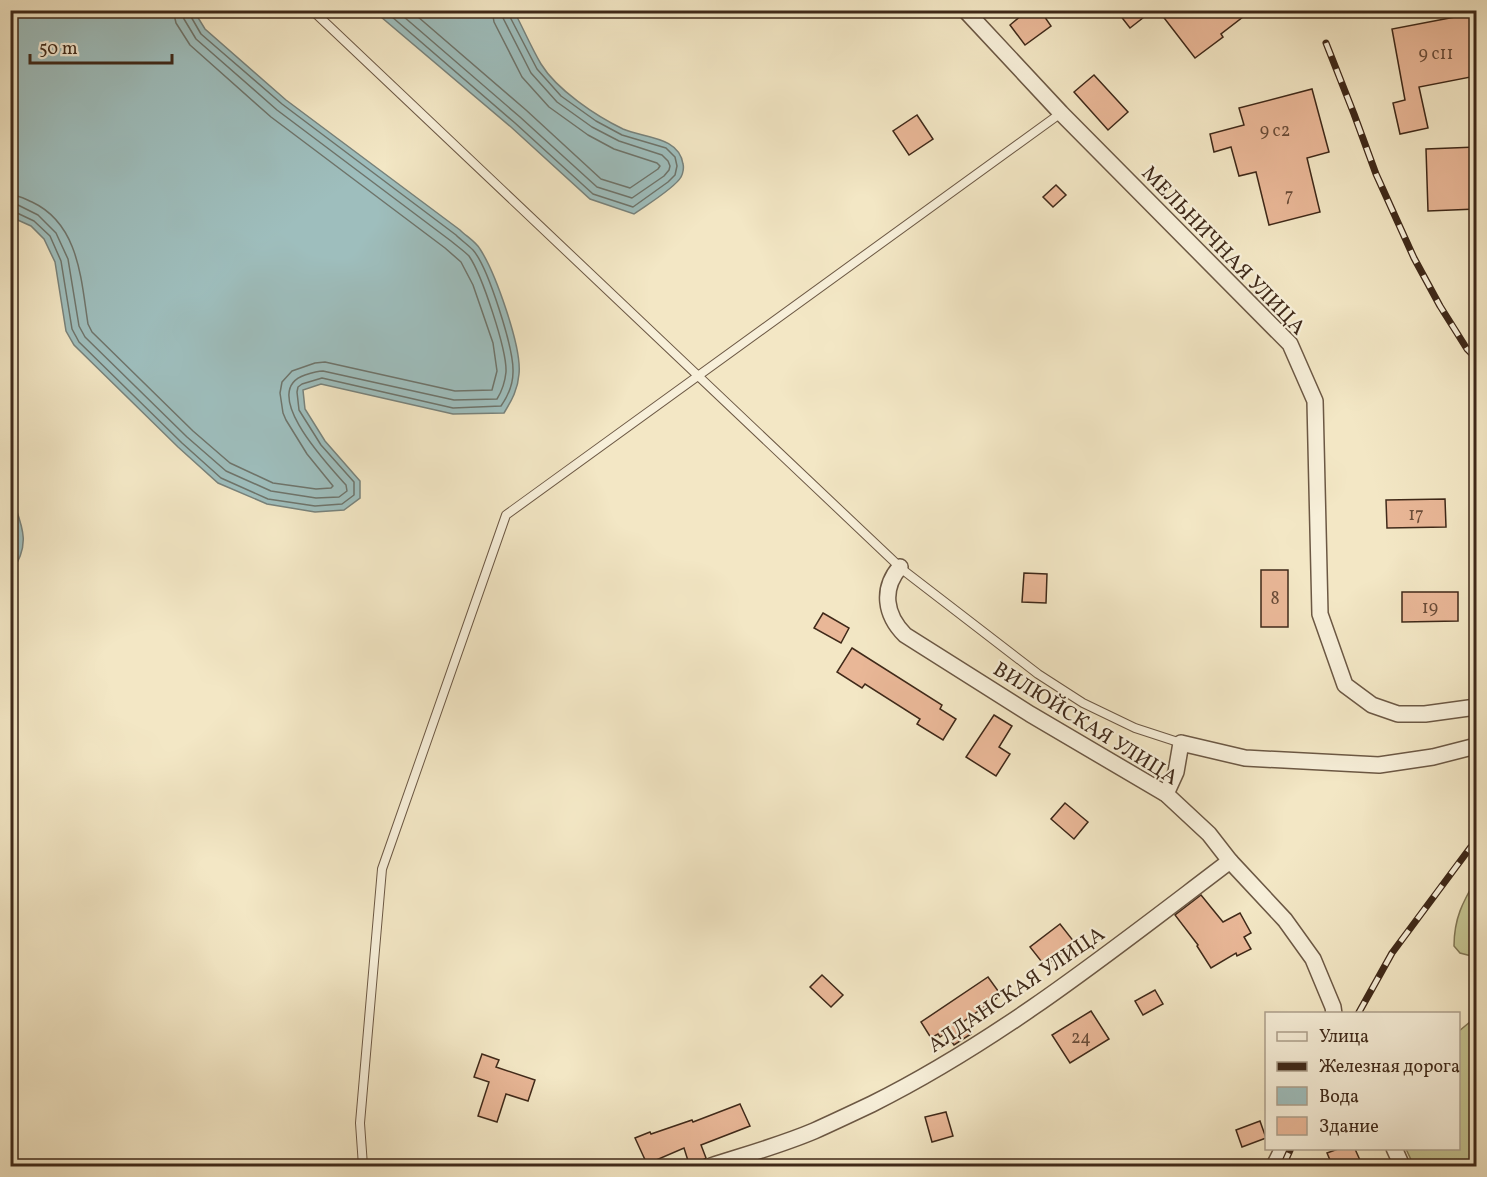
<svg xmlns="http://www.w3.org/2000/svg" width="1487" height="1177" viewBox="0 0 1487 1177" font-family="Vollkorn,serif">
<rect width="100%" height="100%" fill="#f3e7c5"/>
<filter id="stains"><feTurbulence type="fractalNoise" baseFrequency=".00333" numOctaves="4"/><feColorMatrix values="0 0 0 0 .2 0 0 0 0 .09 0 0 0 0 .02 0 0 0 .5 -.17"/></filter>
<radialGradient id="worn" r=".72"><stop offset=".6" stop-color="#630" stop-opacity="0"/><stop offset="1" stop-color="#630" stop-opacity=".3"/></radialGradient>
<g fill="#c3c390" stroke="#817654" stroke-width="1.5">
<path d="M1476 879V956L1475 957 1460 953 1454 946C1454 918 1463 902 1476 879Z"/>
<path d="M1476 1017V1166H1414L1406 1149 1458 1148 1459 1031Z"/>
</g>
<g fill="#9ebebd" stroke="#78827b" stroke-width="1.5">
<path d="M11 10 194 11 205 29 286 100 460 230C466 236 476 242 480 249 495 272 522 347 519 374 518 389 512 400 504 413L453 414 321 384 303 390 305 409 325 441 360 481V498L344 510 315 512 267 504 218 483 178 447 74 345 66 331 55 262 44 239 31 226 11 217Z"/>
<path d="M374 11H514C523 28 531 47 541 64 557 90 596 116 623 129 643 138 679 136 683 164 684 167 683 174 681 177 675 188 645 206 634 214L590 199 511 127Z"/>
<path d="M11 495C22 526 32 543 11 573Z"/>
</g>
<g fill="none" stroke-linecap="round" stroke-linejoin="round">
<g stroke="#6e746b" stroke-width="1.5">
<path d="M384 10 515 123 593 194 633 207 668 182 675 175 677 166 675 157 666 148 622 135 596 121 561 96 537 69 509 15V10"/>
<path d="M396 10 520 117 597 187 632 198 664 176 669 170 670 166 668 161 662 155 619 141 592 127 557 102 531 73 503 18 501 10"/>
<path d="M410 10 526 110 601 179 630 188 658 169 660 166 657 163 614 149 588 135 549 107 522 77 494 22 492 10"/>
<path d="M10 195C19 195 25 199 32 202 79 224 81 279 88 324L92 332 193 431 230 463 273 483 316 489 331 488 333 486 307 454 286 420 283 413 280 393 282 382 292 371 315 363 325 362 455 391 492 390 497 371 493 343 473 285 461 262 445 248 271 117 190 45 176 23 173 10"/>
<path d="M10 204 18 205 38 215 56 233 68 259 79 326 85 337 187 437 226 471 271 491 316 498 339 497 347 491 346 485C330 467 257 391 305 375 311 373 317 371 323 371L454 400 497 399C502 391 505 382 506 372 507 350 482 275 469 256 464 251 457 246 451 241L277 110 196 39 184 19 182 10"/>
<path d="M10 212H15L34 221 50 236 61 261 72 329 79 342 182 443 221 478 268 499 315 506 342 504 354 495V482L321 445 299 410 297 392 298 387 302 384 322 378 453 408 501 406C508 396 513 384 513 372 514 349 488 267 473 250 468 245 461 240 456 235L282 104 201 34 190 15V10"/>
</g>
</g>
<g fill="#e9b797" stroke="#3f2919" stroke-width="1.5">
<path d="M1028 10H1040L1051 26 1025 45 1010 25Z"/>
<path d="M1116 10H1153L1130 28Z"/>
<path d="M1158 10H1252L1221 34 1223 37 1195 58Z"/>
<path d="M1476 13V76L1419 87 1428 128 1400 134 1393 103 1405 100 1392 29Z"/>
<path d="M1094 75 1128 112 1108 130 1074 92Z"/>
<path d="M1312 89 1329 152 1307 158 1320 212 1269 225 1256 172 1239 176 1231 147 1214 152 1210 134 1244 125 1239 108Z"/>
<path d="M917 115 933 139 909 155 893 131Z"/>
<path d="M1476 147V209L1428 211 1426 149Z"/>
<path d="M1056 185 1066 195 1053 207 1043 197Z"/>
<path d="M1445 499 1446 527 1387 528 1386 500Z"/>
<rect x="1261" y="570" width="27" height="57"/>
<path d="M1024 573 1047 574 1046 603 1022 602Z"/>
<path d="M1402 592H1458V621L1402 622Z"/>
<path d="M823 613 849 628 841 643 814 628Z"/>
<path d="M852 648 942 705 940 709 956 719 943 740 917 724 920 719 865 684 862 688 837 672Z"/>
<path d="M994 715 1012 726 999 747 1010 754 996 776 966 757Z"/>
<path d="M1065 803 1088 822 1074 839 1051 819Z"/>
<path d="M1201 895 1223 922 1240 913 1251 933 1244 937 1251 949 1237 956 1236 953 1211 968 1197 946 1198 945 1175 915Z"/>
<path d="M1060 924 1075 943 1045 966 1030 947Z"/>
<path d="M822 975 843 995 831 1007 810 987Z"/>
<path d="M988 977 1001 995 963 1022 971 1034 954 1045 946 1033 940 1037 938 1034 931 1038 921 1022Z"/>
<path d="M1155 990 1163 1004 1143 1015 1135 1001Z"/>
<path d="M1091 1011 1109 1039 1070 1063 1052 1035Z"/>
<path d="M482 1054 499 1060 496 1067 535 1080 528 1101 506 1094 497 1122 478 1116 489 1082 474 1077Z"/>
<path d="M740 1104 750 1126 701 1145 706 1158 703 1160 702 1167H690L684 1148 647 1164 635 1138 650 1132 651 1134 692 1120 693 1122Z"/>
<path d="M946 1112 953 1136 932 1142 925 1117Z"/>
<path d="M1260 1121 1266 1138 1242 1147 1236 1130Z"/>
<path d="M1338 1149H1355L1363 1167H1333L1327 1153Z"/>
</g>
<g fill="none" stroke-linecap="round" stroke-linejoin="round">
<defs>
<g id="service">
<path d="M312 10 903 570 1038 674 1083 703 1135 728 1181 743"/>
<path d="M363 1166 360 1123 382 869 506 515 1061 113"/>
</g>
<g id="minor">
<path d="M965 10 1061 113 1290 344 1315 401 1320 614 1345 685 1372 705 1398 714H1425L1476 707"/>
<path d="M900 567C881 589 885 615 905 635L1030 714 1166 794 1209 834 1230 861 1285 920 1313 959 1333 1007 1334 1014"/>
<path d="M1166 794 1176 772 1181 743 1245 758 1379 765 1433 757 1476 746"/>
<path d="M1394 1148 1402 1166"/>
<path d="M711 1166C745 1155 781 1145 814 1131 834 1122 853 1113 872 1104 1002 1039 1115 948 1230 861"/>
<path d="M1274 1166 1283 1148"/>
</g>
</defs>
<use href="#service" stroke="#6c5844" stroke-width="10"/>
<use href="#minor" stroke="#6c5844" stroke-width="18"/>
<use href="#service" stroke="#f7efd9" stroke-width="8"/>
<use href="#minor" stroke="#f7efd9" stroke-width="15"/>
<defs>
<g id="rail">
<path d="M1326 43 1354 114 1376 174 1414 258 1440 306 1467 349 1476 358"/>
<path d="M1358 1014 1392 953 1470 848 1476 842"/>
<path d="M1283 1166 1291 1148"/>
</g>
</defs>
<use href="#rail" stroke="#3f2919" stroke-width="7"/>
<use href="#rail" stroke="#f7efd9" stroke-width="4.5" stroke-dasharray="14" stroke-linecap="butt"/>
</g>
<g text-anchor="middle" stroke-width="4.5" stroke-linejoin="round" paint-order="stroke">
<g font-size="18" fill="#6a4c38">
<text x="1436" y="59">9 с11</text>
<text x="1275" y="136">9 с2</text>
<text x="1289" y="201">7</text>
<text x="1416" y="520">17</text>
<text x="1275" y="604">8</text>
<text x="1430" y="613">19</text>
<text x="1081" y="1043">24</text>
</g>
<g font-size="21" fill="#3f2919" stroke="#f7efd9">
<text transform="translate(1224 250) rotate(46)" y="7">МЕЛЬНИЧНАЯ УЛИЦА</text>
<text transform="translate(1086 723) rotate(32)" y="7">ВИЛЮЙСКАЯ УЛИЦА</text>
<text transform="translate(1016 989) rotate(-34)" y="7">АЛДАНСКАЯ УЛИЦА</text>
</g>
</g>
<rect width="1487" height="1177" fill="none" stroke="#f3e7c5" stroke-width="36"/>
<rect x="12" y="12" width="1463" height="1153" fill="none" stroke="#3f2919" stroke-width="3"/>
<rect x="18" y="18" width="1451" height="1141" fill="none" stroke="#3f2919" stroke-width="1.5"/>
<rect x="1265" y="1012" width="195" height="138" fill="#f7efd9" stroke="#ada08c" stroke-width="1.5"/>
<rect x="1277" y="1032" width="30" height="9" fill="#f7efd9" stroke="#ada08c" stroke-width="1.5"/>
<text x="1319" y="1042" font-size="18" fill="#3f2919">Улица</text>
<rect x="1277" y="1062" width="30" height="9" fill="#3f2919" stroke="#ada08c" stroke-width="1.5"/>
<text x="1319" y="1072" font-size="18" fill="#3f2919">Железная дорога</text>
<rect x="1277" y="1087" width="30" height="18" fill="#9ebebd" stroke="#ada08c" stroke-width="1.5"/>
<text x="1319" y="1102" font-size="18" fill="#3f2919">Вода</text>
<rect x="1277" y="1117" width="30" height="18" fill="#e9b797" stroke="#ada08c" stroke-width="1.5"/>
<text x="1319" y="1132" font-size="18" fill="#3f2919">Здание</text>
<path d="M30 54v9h142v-9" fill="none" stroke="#3f2919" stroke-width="3"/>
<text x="39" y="54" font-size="18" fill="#3f2919" stroke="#f7efd9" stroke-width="4.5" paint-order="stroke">50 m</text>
<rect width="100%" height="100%" filter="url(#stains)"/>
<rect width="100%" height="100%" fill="url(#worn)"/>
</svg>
